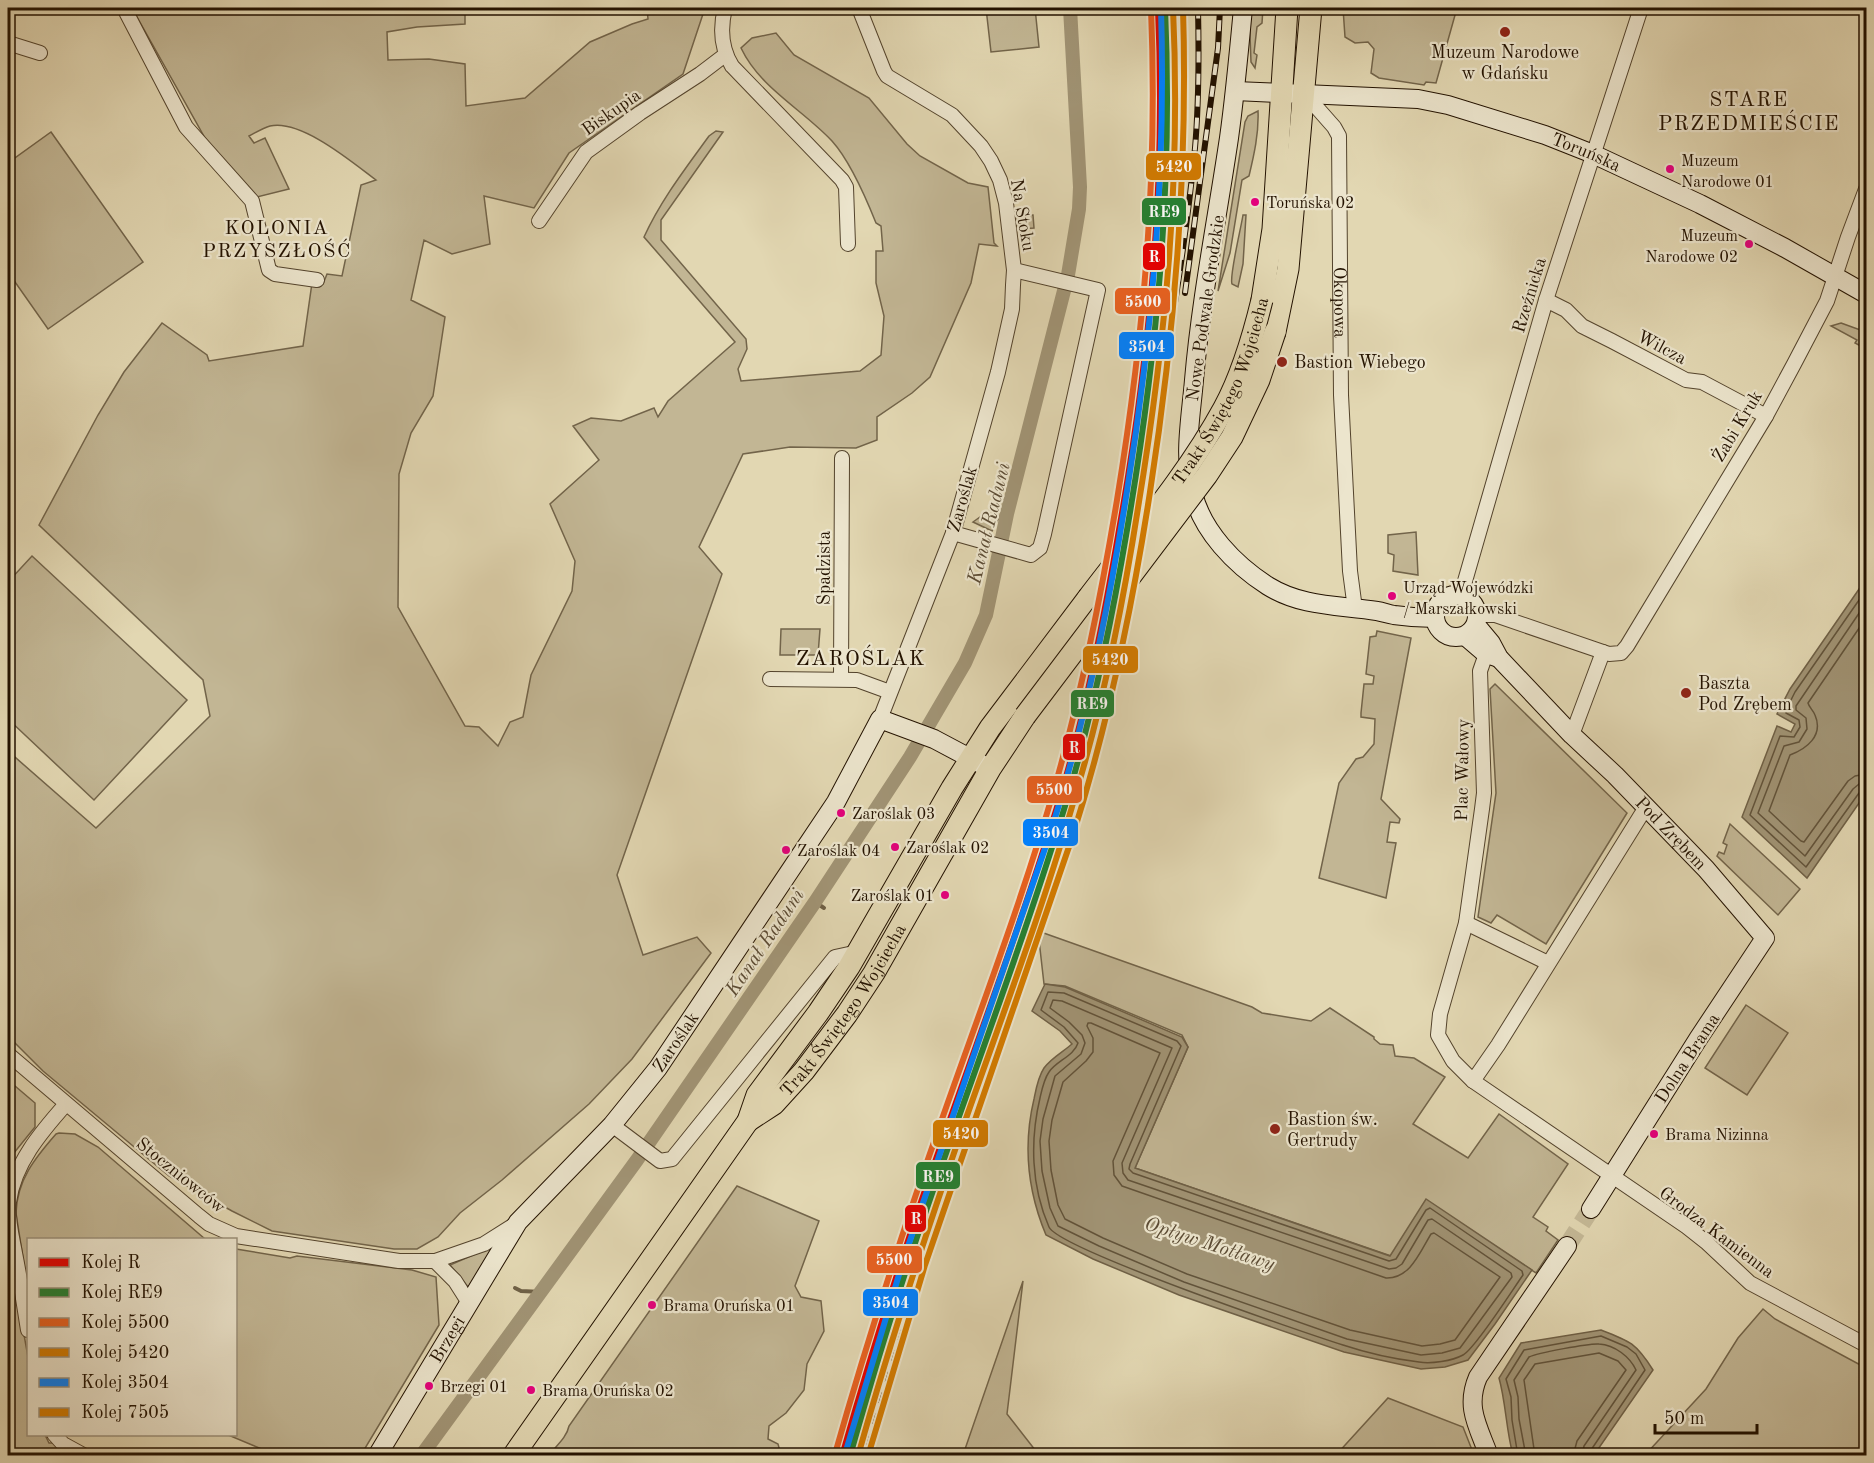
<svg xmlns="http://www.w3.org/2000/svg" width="1874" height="1463" viewBox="0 0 1874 1463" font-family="'Old Standard TT',serif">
<rect width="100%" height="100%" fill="#e2d7b2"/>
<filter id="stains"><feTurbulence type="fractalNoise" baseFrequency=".00333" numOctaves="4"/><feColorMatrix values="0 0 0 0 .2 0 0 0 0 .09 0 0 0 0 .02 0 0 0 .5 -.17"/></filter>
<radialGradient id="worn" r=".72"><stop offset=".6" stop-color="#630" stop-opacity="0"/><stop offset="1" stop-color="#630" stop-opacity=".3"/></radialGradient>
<g fill="#c2b694" stroke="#72644a" stroke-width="1.5">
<path d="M132 8H465V24L417 27 387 32 388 60 429 59 465 64 466 106 525 98 590 42 632 24 648 19 647 8H705L683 74 569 153 534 208 484 196 490 244 452 254 424 240 411 300 445 317 433 396 411 433 399 474 398 607 465 726 479 727 498 746 510 722 523 717 531 675 572 591 575 561 550 504 599 460 573 426 591 418 621 421 654 408 658 417 668 401 735 342 644 237C661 200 685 169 709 136L716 131 723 132 661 220V240L746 339 747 349 738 369 741 381 860 371 881 355 884 316 876 283V251H883L881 226 876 223C866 198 850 161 832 141 802 109 760 88 741 48L752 38 776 33 794 55 869 98 907 144 920 156 968 183 988 187 994 243 997 246 979 244 971 283 930 377 912 393 877 417V440L856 448 790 447 743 454 699 547 722 574 617 875 643 955 697 937 711 953 632 1059 589 1104 502 1180 460 1213 438 1237 417 1249H394L272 1231 232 1211 169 1176 43 1071 8 1036V751L96 828 210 716 203 680 39 525 98 415 124 372 162 323 207 355 209 361 303 346 312 283 323 284 327 274 342 276 361 185 376 180C352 162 301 119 270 126 263 128 255 133 249 136L254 143 265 138 289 189 257 197 214 154Z"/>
<path d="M986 8H1035L1039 47 991 52Z"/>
<path d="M1249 8H1263L1262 23 1257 27 1254 53 1257 55 1255 68 1251 62Z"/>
<path d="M1343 8H1457L1436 83 1426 82 1424 85 1379 78 1371 73 1374 49 1368 42 1355 43 1345 37Z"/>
<path d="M1258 111C1259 133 1254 155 1249 176L1242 180 1230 253 1218 291 1245 122 1248 116Z"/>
<path d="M51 132 143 262 48 329 8 272V163Z"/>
<path d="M1033 215 1034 228 1017 229 1015 216Z"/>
<path d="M1243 215H1246L1243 264 1238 287 1232 284C1229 277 1241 228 1243 215Z"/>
<path d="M1841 323 1866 332V349L1855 343 1857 340 1831 326Z"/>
<path d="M1005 499 1003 510 992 531 973 522Z"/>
<path d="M1416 532 1418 575 1393 571 1394 555 1388 553V535Z"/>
<path d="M32 556 187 700 94 800 8 719V582Z"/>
<path d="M781 629H820L818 655H780Z"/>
<path d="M1377 631 1411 638 1381 799 1400 819 1399 823 1390 822 1387 842 1396 843 1386 898 1319 878 1339 783 1356 759 1363 757 1374 744 1375 719 1361 717V713L1364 684H1373L1374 676 1366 674 1370 637 1376 636Z"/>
<path d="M1495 684 1627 813 1546 944 1497 915 1491 923 1478 917 1496 793 1490 689Z"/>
<path d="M1730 824 1800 889 1778 915 1717 856 1719 852 1724 854 1727 845 1723 843Z"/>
<path d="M1038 931 1252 1007 1262 1013 1311 1021 1330 1008 1374 1037V1039L1380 1044 1393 1045 1395 1056 1414 1058 1445 1077 1413 1124 1468 1158 1499 1114 1568 1164 1533 1217 1548 1227 1546 1231 1558 1240 1536 1273 1445 1213 1391 1256 1135 1168 1188 1047 1182 1035 1065 986 1044 984Z"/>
<path d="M1746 1005 1788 1033 1747 1095 1705 1068Z"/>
<path d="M8 1080 35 1103V1127L9 1159 8 1165Z"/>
<path d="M59 1133 75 1134 98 1147 205 1239 28 1240V1290L16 1213C17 1180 35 1158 56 1134Z"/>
<path d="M737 1186 819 1221 795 1286 801 1297 821 1301 824 1331 807 1364 804 1390 786 1413 769 1426 768 1439 778 1444 781 1455H549C556 1446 567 1437 569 1426Z"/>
<path d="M489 1248 492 1249 469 1288 450 1265Z"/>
<path d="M236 1249 290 1258 297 1256 412 1270 436 1277 439 1325 361 1455H276L228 1435 236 1434Z"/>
<path d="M10 1256 28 1357V1434L45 1435 49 1443H55L61 1449 57 1455H8V1257Z"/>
<path d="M1023 1281 1007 1414 1039 1455H963Z"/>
<path d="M1763 1309 1775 1319 1866 1368V1455H1645L1706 1389 1738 1338Z"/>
<path d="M1388 1398 1463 1427 1474 1455H1336Z"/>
</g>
<g fill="#a19475" stroke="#6f6046" stroke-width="1.5">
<path d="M1866 579V793L1807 878 1742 817 1777 726 1791 732 1795 724 1777 714 1790 689Z"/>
<path d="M1045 984 1065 987 1182 1037 1188 1047 1135 1168 1390 1256 1426 1199 1532 1270 1495 1324 1468 1360 1445 1367 1421 1369 1344 1352 1179 1295 1093 1259 1046 1235C1028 1192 1023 1145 1034 1099 1036 1089 1038 1077 1044 1068 1050 1059 1064 1051 1072 1044L1060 1031 1032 1011Z"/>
<path d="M1601 1330C1630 1341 1636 1343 1653 1370L1594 1455H1513C1506 1430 1506 1403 1499 1378L1521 1343Z"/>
</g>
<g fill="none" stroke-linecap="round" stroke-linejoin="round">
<g stroke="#62533a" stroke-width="1.5">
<path d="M1866 590 1795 692 1786 710V713L1799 720 1800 727 1794 737 1780 736 1750 815 1806 867 1859 793 1866 791"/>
<path d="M1866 603 1796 706V710L1806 718 1807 729 1799 742 1784 746 1758 813 1805 856 1853 789 1859 784 1866 783"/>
<path d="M1866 618 1808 703C1809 707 1813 710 1815 715 1824 736 1806 749 1790 755L1769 811 1801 841 1804 842 1848 781 1855 776 1866 774"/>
<path d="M1048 992 1064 993 1177 1041 1181 1046 1130 1164 1129 1169 1133 1173 1389 1261 1396 1259 1426 1210 1430 1208 1522 1271 1523 1275C1513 1289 1475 1349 1463 1355 1452 1361 1431 1364 1419 1362 1394 1359 1367 1353 1343 1345 1305 1333 1059 1249 1049 1227 1031 1186 1030 1140 1040 1098 1042 1089 1044 1079 1049 1072 1056 1061 1074 1056 1078 1043L1064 1027 1041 1010Z"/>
<path d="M1053 1000 1062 1001 1172 1048 1122 1163 1123 1173 1128 1180 1389 1269 1396 1268 1402 1264 1428 1220 1432 1219 1511 1273 1512 1277 1460 1348 1442 1353 1421 1355 1347 1339 1184 1282 1099 1246 1058 1226 1050 1208 1042 1171 1040 1141 1043 1119 1055 1076 1081 1054 1085 1043 1082 1035 1069 1022 1050 1008Z"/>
<path d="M1088 1023H1091L1160 1053 1113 1161 1114 1175 1122 1186 1386 1278C1410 1279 1420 1252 1431 1234L1434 1233 1500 1277 1455 1340 1440 1344 1422 1346 1350 1330 1187 1274 1103 1238 1065 1219 1058 1205 1051 1170 1049 1141 1052 1120 1063 1082 1086 1061 1093 1052V1038L1087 1026Z"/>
<path d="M1518 1456 1512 1420 1511 1397 1506 1379 1524 1350 1601 1336 1627 1347 1636 1354 1645 1370 1591 1450 1590 1456"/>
<path d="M1526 1456 1519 1419 1518 1397 1514 1380 1529 1357C1537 1353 1590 1343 1599 1344 1615 1345 1630 1357 1636 1370L1584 1446 1582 1456"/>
<path d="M1535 1456 1524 1380 1535 1364 1599 1353 1618 1361 1626 1370 1577 1441 1573 1456"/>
</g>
<g stroke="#6f6046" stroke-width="4">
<path d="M815 902 824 908"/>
<path d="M515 1288 521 1291 542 1292"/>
</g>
<path stroke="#a19475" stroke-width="14" d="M421 1456 637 1160 815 902 910 757 965 663 986 615 1007 514 1068 275 1079 209 1080 187 1070 8"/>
<path stroke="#c5b997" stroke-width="18" stroke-dasharray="18 9" stroke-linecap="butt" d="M1567 1246 1591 1209"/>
<defs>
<g id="street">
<path d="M124 8 186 127 252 201 269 270 275 274 317 280"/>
<path d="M725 8C720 28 721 48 732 66L842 180 846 187 848 244"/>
<path d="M859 8 884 71 887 76 952 115 981 146 991 161 1000 180 1006 203 1014 270 1013 285 1012 309 998 372 953 533 880 719"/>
<path d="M8 43 40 53"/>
<path id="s1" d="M1304 93 1334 127 1339 136 1341 395 1350 571 1355 609"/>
<path d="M539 221 586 152 640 113 700 74 725 55"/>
<path d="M1546 300 1566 310 1582 326 1612 341 1686 380 1702 382 1766 416"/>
<path d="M953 533 1031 555 1040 548 1044 534 1098 290 1014 270"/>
<path d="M1461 595 1546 300 1641 8"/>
<path d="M1478 615H1495L1609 654 1621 653 1627 646 1766 416 1794 364 1827 301 1848 237 1866 189"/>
<path d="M1486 654 1480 671 1484 793 1482 809 1466 923 1440 1014 1438 1035 1453 1061 1473 1081 1687 1227 1706 1242 1750 1283 1866 1345"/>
<path d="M841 678 842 458"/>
<path d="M770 679 857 680 890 692"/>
<path d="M1572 735 1603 652"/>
<path d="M1466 923 1548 963"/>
<path d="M8 1054 199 1216 209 1224 236 1236 399 1261H435L484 1244 517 1223"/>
<path d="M1473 1081 1498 1045 1646 807"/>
<path d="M612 1125 660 1161 672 1159 835 957 858 952"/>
<path d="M435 1261 455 1281 469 1303"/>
<path d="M28 1330C24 1304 20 1278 15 1253 12 1237 7 1218 9 1202 14 1164 41 1132 66 1104"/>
<path d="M54 1434 63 1444 85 1456"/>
</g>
<g id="secondary">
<path d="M1243 8C1239 51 1235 95 1229 138 1217 219 1201 299 1194 380 1191 417 1183 456 1193 493 1202 531 1235 565 1268 586 1302 607 1339 605 1377 611 1383 612 1388 614 1394 615 1408 617 1422 618 1435 618"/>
<path id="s2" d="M1235 91 1418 99 1448 105 1545 135 1593 154 1700 204 1785 248 1866 294"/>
<circle cx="1456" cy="616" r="21"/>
<path id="s3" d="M1476 625 1491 643 1499 658 1572 735 1615 775 1706 869 1765 938 1698 1039 1591 1209"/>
<path d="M1465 636 1486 654 1499 658"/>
<path id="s4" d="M377 1456 518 1222 612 1125 658 1068 836 802 880 719 934 739 983 765"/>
<path d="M1489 1456C1478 1426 1465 1407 1478 1377L1567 1246"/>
</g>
<g id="primary">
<path d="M1262 300 1273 229 1287 8"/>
<path d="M1275 332 1288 269 1311 8"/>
<path id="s5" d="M748 1121 774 1104 804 1071 847 1014 874 973 990 769 1025 716"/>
<path d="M513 1456 748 1121 757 1095 818 1013 849 967 952 788 990 728 1088 598"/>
</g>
</defs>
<use href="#street" stroke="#53432c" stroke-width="16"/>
<use href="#secondary" stroke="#231200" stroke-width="20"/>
<use href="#primary" stroke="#231200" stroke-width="23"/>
<use href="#street" stroke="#ece5cd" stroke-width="14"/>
<use href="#secondary" stroke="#ece5cd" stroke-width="18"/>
<use href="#primary" stroke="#e2d7b2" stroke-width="21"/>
<defs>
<g id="rail">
<path d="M1185 293 1218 48 1220 8"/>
<path d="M1094 758C1121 649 1137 538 1155 427 1170 335 1186 242 1195 148 1199 102 1199 54 1198 8"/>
<path d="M864 1456 976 1071"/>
</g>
</defs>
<use href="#rail" stroke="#231200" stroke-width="6"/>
<use href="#rail" stroke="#ece5cd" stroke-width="4" stroke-dasharray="11" stroke-linecap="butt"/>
<defs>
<g id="primary-bridge">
<path id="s6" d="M1088 598C1135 536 1187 476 1224 408 1242 375 1253 337 1262 300"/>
<path d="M1025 716 1207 475 1232 437 1259 380 1275 332"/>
</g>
</defs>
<use href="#primary-bridge" stroke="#231200" stroke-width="23" stroke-linecap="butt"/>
<use href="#primary-bridge" stroke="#e2d7b2" stroke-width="21"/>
<defs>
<path id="rail-1" d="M842 1456C866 1371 892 1288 920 1205 967 1068 1019 932 1061 794 1087 707 1104 619 1119 530 1150 355 1166 186 1158 8"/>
<path id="rail-2" d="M850 1456C874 1371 899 1288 928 1205 975 1068 1027 932 1069 793 1094 707 1112 619 1127 530 1157 355 1173 186 1165 8"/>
<path id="rail-3" d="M835 1454C867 1341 903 1230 942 1119 981 1008 1023 898 1055 786 1082 692 1101 596 1117 500 1144 334 1158 177 1151 8"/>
<path id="rail-4" d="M858 1456C889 1345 925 1236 963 1127 1002 1016 1044 906 1076 793 1104 700 1123 604 1138 508 1166 338 1181 179 1173 8"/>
<path id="rail-5" d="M845 1454 904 1258 1051 831C1086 720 1109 606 1127 491 1153 331 1166 171 1161 8"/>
<path id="rail-6" d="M868 1456 925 1265 1072 838C1108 725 1132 609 1150 492 1175 331 1188 170 1183 8"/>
</defs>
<use href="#rail-1" stroke="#ece5cd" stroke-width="10"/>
<use href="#rail-2" stroke="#ece5cd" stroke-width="10"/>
<use href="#rail-3" stroke="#ece5cd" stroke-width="10"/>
<use href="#rail-4" stroke="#ece5cd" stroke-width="10"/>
<use href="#rail-5" stroke="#ece5cd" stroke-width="10"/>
<use href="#rail-6" stroke="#ece5cd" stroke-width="10"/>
<use href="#rail-1" stroke="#e50000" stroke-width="6"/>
<use href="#rail-2" stroke="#238132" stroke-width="6"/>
<use href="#rail-3" stroke="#e86120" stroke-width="6"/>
<use href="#rail-4" stroke="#d37b00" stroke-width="6"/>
<use href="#rail-5" stroke="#0080ff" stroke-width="6"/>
<use href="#rail-6" stroke="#d37b00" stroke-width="6"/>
</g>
<g fill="#8f2418" stroke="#ece5cd" stroke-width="2">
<circle cx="1505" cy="32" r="6"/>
<circle cx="1282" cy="362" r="6"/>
<circle cx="1686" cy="693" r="6"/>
<circle cx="1275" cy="1129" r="6"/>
</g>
<g fill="#e5007d" stroke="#ece5cd" stroke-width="2">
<circle cx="1670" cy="169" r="5"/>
<circle cx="1255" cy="202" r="5"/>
<circle cx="1749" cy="244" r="5"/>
<circle cx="1392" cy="596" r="5"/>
<circle cx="841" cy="813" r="5"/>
<circle cx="895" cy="847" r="5"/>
<circle cx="786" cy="850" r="5"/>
<circle cx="945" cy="895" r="5"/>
<circle cx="1654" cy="1134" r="5"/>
<circle cx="652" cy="1305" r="5"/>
<circle cx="429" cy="1386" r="5"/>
<circle cx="531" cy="1390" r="5"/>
</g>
<g text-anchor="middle" stroke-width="4.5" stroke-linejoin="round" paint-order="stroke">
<g font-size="16" fill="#231200" stroke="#ece5cd" text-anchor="start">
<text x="1681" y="166">Muzeum<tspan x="1681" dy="21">Narodowe 01</tspan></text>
<text x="1266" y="208">Toruńska 02</text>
<text x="1738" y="241" text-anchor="end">Muzeum<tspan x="1738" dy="21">Narodowe 02</tspan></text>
<text x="1403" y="593">Urząd Wojewódzki<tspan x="1403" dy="21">/ Marszałkowski</tspan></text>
<text x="852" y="819">Zaroślak 03</text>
<text x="906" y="853">Zaroślak 02</text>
<text x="797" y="856">Zaroślak 04</text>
<text x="934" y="901" text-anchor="end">Zaroślak 01</text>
<text x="1665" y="1140">Brama Nizinna</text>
<text x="663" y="1311">Brama Oruńska 01</text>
<text x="440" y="1392">Brzegi 01</text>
<text x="542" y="1396">Brama Oruńska 02</text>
</g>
<g font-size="18" fill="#231200" stroke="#ece5cd" text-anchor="start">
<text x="1505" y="58" text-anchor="middle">Muzeum Narodowe<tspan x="1505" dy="21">w Gdańsku</tspan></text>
<text x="1294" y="368">Bastion Wiebego</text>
<text x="1698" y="689">Baszta<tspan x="1698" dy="21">Pod Zrębem</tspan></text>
<text x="1287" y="1125">Bastion św.<tspan x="1287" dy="21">Gertrudy</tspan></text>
</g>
<g font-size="18" fill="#231200" stroke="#ece5cd">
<text transform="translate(611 112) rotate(-35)" y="6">Biskupia</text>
<text dy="6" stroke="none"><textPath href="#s2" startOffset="360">Toruńska</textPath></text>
<text transform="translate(1023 215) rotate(80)" y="6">Na Stoku</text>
<text transform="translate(1529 295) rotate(-73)" y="6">Rzeźnicka</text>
<text dy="6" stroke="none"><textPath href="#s1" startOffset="222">Okopowa</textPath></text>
<text transform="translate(1205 308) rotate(-82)" y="6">Nowe Podwale Grodzkie</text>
<text transform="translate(1662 347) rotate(28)" y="6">Wilcza</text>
<text dy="6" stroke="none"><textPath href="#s6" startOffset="248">Trakt Świętego Wojciecha</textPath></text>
<text transform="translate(1737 426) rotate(-59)" y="6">Żabi Kruk</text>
<text transform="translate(962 499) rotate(-74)" y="6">Zaroślak</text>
<text transform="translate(824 568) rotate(-90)" y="6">Spadzista</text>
<text transform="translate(1462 770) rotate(-89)" y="6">Plac Wałowy</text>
<text dy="6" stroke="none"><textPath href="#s3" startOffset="286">Pod Zrębem</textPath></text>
<text dy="6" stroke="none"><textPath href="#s5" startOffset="148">Trakt Świętego Wojciecha</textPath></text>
<text dy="6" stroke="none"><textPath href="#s4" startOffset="513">Zaroślak</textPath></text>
<text transform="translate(1687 1058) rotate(-57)" y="6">Dolna Brama</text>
<text transform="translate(181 1175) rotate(39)" y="6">Stoczniowców</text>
<text transform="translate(1717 1232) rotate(37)" y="6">Grodza Kamienna</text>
<text dy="6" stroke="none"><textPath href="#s4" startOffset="136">Brzegi</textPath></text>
</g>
<g font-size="20" letter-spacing="1.5" fill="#231200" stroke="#ece5cd">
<text x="277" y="234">KOLONIA<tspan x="277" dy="23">PRZYSZŁOŚĆ</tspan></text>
</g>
<g font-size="20" font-style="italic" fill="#5c4c35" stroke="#ece5cd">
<text transform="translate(988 523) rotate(-76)" y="7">Kanał Raduni</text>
<text transform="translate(764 942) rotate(-56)" y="7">Kanał Raduni</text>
<text transform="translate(1210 1243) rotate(18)" y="7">Opływ Motławy</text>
</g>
<g font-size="21" letter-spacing="1.5" fill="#231200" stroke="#ece5cd">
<text x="1749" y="106">STARE<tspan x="1749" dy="24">PRZEDMIEŚCIE</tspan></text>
<text x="861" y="665">ZAROŚLAK</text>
</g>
</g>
<g stroke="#ece5cd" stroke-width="2">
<rect x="1145" y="152" width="57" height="29" rx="6" fill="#d37b00"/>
<rect x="1141" y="197" width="46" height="29" rx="6" fill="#238132"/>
<rect x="1142" y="242" width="24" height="29" rx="6" fill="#e50000"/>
<rect x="1114" y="287" width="57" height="28" rx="6" fill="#e86120"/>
<rect x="1118" y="331" width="57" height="29" rx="6" fill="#0080ff"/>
<rect x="1082" y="645" width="57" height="29" rx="6" fill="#d37b00"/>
<rect x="1070" y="689" width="45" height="29" rx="6" fill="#238132"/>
<rect x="1062" y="733" width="24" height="28" rx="6" fill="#e50000"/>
<rect x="1026" y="775" width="57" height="29" rx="6" fill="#e86120"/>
<rect x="1022" y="818" width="57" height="29" rx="6" fill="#0080ff"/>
<rect x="932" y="1119" width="57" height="29" rx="6" fill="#d37b00"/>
<rect x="915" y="1161" width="46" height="29" rx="6" fill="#238132"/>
<rect x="904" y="1204" width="23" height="29" rx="6" fill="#e50000"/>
<rect x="866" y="1245" width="57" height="29" rx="6" fill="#e86120"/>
<rect x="862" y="1288" width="57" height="29" rx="6" fill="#0080ff"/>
</g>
<g font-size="16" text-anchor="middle" font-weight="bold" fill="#fff">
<text x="1174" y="172">5420</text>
<text x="1164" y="217">RE9</text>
<text x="1154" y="262">R</text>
<text x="1143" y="307">5500</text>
<text x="1147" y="352">3504</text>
<text x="1110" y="665">5420</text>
<text x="1092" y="709">RE9</text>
<text x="1074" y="753">R</text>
<text x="1054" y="795">5500</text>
<text x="1051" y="838">3504</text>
<text x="961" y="1139">5420</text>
<text x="938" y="1182">RE9</text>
<text x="916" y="1224">R</text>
<text x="894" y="1265">5500</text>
<text x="891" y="1308">3504</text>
</g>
<rect width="1874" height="1463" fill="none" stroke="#e2d7b2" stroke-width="30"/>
<rect x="9" y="9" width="1856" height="1445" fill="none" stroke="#231200" stroke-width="3"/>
<rect x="15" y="15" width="1844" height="1433" fill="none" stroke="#231200" stroke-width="1.5"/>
<rect x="27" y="1238" width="210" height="198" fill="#ece5cd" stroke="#9c917b" stroke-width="1.5"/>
<rect x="39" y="1258" width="30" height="9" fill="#e50000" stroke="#9c917b" stroke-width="1.5"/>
<text x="81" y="1268" font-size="18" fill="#231200">Kolej R</text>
<rect x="39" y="1288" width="30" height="9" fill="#238132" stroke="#9c917b" stroke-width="1.5"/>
<text x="81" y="1298" font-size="18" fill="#231200">Kolej RE9</text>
<rect x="39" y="1318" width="30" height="9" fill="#e86120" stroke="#9c917b" stroke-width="1.5"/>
<text x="81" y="1328" font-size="18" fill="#231200">Kolej 5500</text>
<rect x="39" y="1348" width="30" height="9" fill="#d37b00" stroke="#9c917b" stroke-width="1.5"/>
<text x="81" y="1358" font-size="18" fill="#231200">Kolej 5420</text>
<rect x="39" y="1378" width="30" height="9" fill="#0080ff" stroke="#9c917b" stroke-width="1.5"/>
<text x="81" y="1388" font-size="18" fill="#231200">Kolej 3504</text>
<rect x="39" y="1408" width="30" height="9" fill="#d37b00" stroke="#9c917b" stroke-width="1.5"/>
<text x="81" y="1418" font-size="18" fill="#231200">Kolej 7505</text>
<path d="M1655 1424v9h102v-9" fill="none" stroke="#231200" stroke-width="3"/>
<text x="1664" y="1424" font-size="18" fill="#231200" stroke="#ece5cd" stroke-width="4.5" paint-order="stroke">50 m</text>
<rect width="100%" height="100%" filter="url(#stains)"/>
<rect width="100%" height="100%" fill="url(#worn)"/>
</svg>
